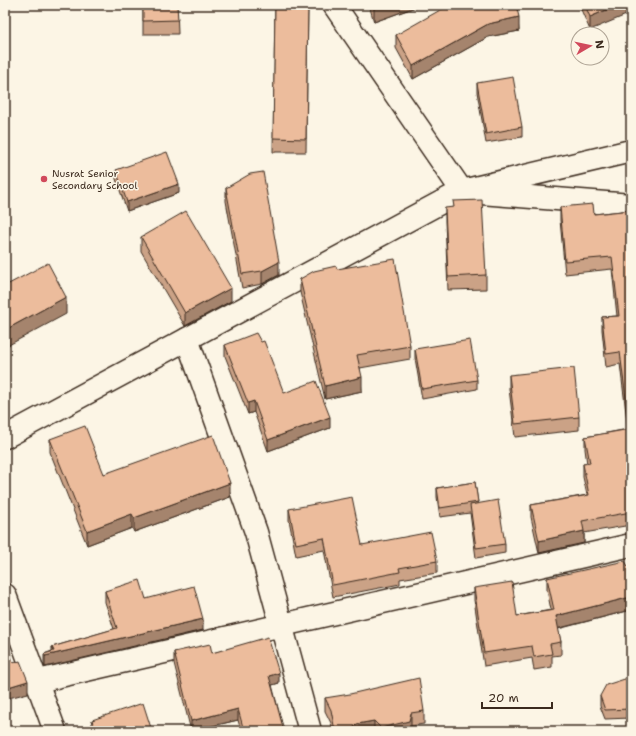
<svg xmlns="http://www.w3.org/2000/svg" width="636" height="736" viewBox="0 0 636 736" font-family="'Shantell Sans',sans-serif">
<rect width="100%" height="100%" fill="#fcf5e5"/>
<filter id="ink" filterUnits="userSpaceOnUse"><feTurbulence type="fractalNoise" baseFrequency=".025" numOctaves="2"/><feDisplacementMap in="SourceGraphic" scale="8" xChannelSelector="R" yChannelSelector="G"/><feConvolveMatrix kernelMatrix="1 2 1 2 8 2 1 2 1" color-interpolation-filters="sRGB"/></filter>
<g filter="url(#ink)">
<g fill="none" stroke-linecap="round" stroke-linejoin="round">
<defs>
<g id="minor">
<path d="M462 191 631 151"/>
<path d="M481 193 631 205"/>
<path d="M187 339 256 532 310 731"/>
<path d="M5 595 55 731"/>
<path d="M38 681 631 545"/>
</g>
<path id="tertiary" d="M5 437 462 191 334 5"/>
</defs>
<use href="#minor" stroke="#3b2a1e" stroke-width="25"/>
<use href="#tertiary" stroke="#3b2a1e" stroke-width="25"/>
<use href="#minor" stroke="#fcf5e5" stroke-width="22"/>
<use href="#tertiary" stroke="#fcf5e5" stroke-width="22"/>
</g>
<g fill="#cba286" stroke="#3b2a1e">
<path d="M143 5H177L178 34H143Z"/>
<path d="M275 5H308L306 152H273Z"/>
<path d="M369 5H421L374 22Z"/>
<path d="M579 5H631L590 30Z"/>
<path d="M517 9 519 31 488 37 413 79 396 48V35Z"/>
<path d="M477 83 522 127V137L486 143 477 92Z"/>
<path d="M116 170 179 193 127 211 116 179Z"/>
<path d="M226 188 279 275 262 284 242 288 226 201Z"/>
<path d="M560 207 594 214 631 210V525L584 533V543L539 553 531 517V505L587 495 583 477V464H587L585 449V437L628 429 620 364 606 367 602 330V317L617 316 612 269 565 274 560 220Z"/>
<path d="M445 208 486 275V289L448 290 445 221Z"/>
<path d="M141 237 231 301 185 326 141 251Z"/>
<path d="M337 269 410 346V359L360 368 362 391 325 399 300 292V279Z"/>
<path d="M225 345 284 393 330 428 268 451 254 412 248 414 225 356Z"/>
<path d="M415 349 477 380V389L422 399 415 358Z"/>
<path d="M509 375 579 417V430L515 437 509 389Z"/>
<path d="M50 439 104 474 230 497 134 532 132 528 87 545 50 452Z"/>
<path d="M475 482 478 503 505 544V553L476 558 470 513 440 517 437 497V488Z"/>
<path d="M289 509 362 545 437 561V573L400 579V584L333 597 324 550 296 556 289 520Z"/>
<path d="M547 578 631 610 558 629 561 642V655L552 656V667L534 670 532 658 484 666 474 600V588L517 616 551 610 547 590Z"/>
<path d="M105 591 146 599 203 630 45 667 44 665V654L52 651V647L114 629 105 602Z"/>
<path d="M174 652 212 653 279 683 272 685 284 731H241L238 720 191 731 174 663Z"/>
<path d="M631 677V718L605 719 600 706V696Z"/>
<path d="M325 698 424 711V724L411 726 410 731H333L331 723 325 711Z"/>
<path d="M92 720 151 731H92Z"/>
</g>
<g fill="#a5846d" stroke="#3b2a1e">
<path d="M384 5H421L374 22V8Z"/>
<path d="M515 5H530L515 10Z"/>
<path d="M618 5H631V13L590 30V17Z"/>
<path d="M519 17V31L488 37 413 79V66L488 24Z"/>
<path d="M179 184V193L127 211V202Z"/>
<path d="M279 262V275L262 284V271Z"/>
<path d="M231 288V301L185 326V313Z"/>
<path d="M66 297V314L5 347V330Z"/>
<path d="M362 377V391L325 399V386Z"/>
<path d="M254 401V412L248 414V403Z"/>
<path d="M330 417V428L268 451V440Z"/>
<path d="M230 483V497L134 532V518Z"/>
<path d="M132 514V528L87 545V531Z"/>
<path d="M584 531V543L539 553V541Z"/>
<path d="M631 597V610L556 629V616Z"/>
<path d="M203 619V630L45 667V656Z"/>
<path d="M279 673V683L269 686V676Z"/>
<path d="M28 681V693L5 699V688Z"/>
<path d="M238 709V720L191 731V721Z"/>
<path d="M411 713V726L410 731H381V728Z"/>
<path d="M374 721V731H350L357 724Z"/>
<path d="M151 728V731H142Z"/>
</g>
<g fill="#ecbc9c" stroke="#3b2a1e">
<path d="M143 5H177L178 20 143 21Z"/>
<path d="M275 5H308L306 139 273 138Z"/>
<path d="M373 5H384L374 8Z"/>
<path d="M449 5H516L519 17 488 24 413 66 396 35Z"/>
<path d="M585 5H618L590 17Z"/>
<path d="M513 77 522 127 486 134 477 83Z"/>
<path d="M167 152 179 184 127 202 116 170Z"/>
<path d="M263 172 279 262 262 271 242 274 226 188 250 174Z"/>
<path d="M482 200 486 275 448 277 445 208 454 207 453 201Z"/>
<path d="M593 204 594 214 631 210V512L582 521 584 531 539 541 531 505 589 495 583 464 590 463 585 437 630 429 620 352 606 354 602 317 619 316 612 257 565 261 560 207Z"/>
<path d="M186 211 231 288 185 313 141 237Z"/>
<path d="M395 259 410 346 357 355 362 377 325 386 300 279 314 271 336 266 337 269Z"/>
<path d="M48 263 66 297 5 330V286Z"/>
<path d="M256 333 261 342 264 341 284 393 316 381 330 417 268 440 254 401 248 403 225 345Z"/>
<path d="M470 340 477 380 422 389 415 349Z"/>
<path d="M574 368 579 417 515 424 509 375Z"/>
<path d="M85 426 104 474 213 435 230 483 134 518 132 514 87 531 50 439Z"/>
<path d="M475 482 478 502 440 508 437 488Z"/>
<path d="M352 497 362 545 431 532 437 561 399 568 400 572 333 585 324 538 296 544 289 509Z"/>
<path d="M498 500 505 544 476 548 470 505Z"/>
<path d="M625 561 631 572V597L556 616 561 642 550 644 552 654 534 657 532 646 484 653 474 588 512 582 517 616 554 610 547 578Z"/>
<path d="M140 580 146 599 194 586 203 619 45 656 44 654 54 651 52 647 117 628 105 591Z"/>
<path d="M5 635 13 663 20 661 28 681 5 688Z"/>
<path d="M268 637 279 673 269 676 284 731H244L238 709 191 721 174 652 210 644 212 653Z"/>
<path d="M631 677V709L605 710 600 696 606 685Z"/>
<path d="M419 678 424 711 411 713 409 721 381 728 374 721 357 724 350 731H335L331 710 325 698 350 694Z"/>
<path d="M143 703 151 728 142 731H95L92 720Z"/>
</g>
</g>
<circle fill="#d1495b" stroke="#fcf5e5" stroke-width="1.5" cx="44" cy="179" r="4"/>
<g text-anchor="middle" stroke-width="3" stroke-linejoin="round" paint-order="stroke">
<g font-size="10" fill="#3b2a1e" stroke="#fcf5e5" text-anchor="start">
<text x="52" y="177">Nusrat Senior<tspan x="52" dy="12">Secondary School</tspan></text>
</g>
</g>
<rect width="636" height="736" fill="none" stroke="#fcf5e5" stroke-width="20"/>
<rect x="10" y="10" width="616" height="716" fill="none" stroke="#3b2a1e" stroke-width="1.5" filter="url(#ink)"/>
<g transform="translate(590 46) rotate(81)"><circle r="19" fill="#fcf5e5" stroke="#afa495"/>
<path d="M0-3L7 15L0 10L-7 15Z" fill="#d1495b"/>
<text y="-6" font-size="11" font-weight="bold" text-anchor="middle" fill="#3b2a1e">N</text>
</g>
<path d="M482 702v6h70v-6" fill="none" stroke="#3b2a1e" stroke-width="2"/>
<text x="488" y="702" font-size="12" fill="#3b2a1e" stroke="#fcf5e5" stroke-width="3" paint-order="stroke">20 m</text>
</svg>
